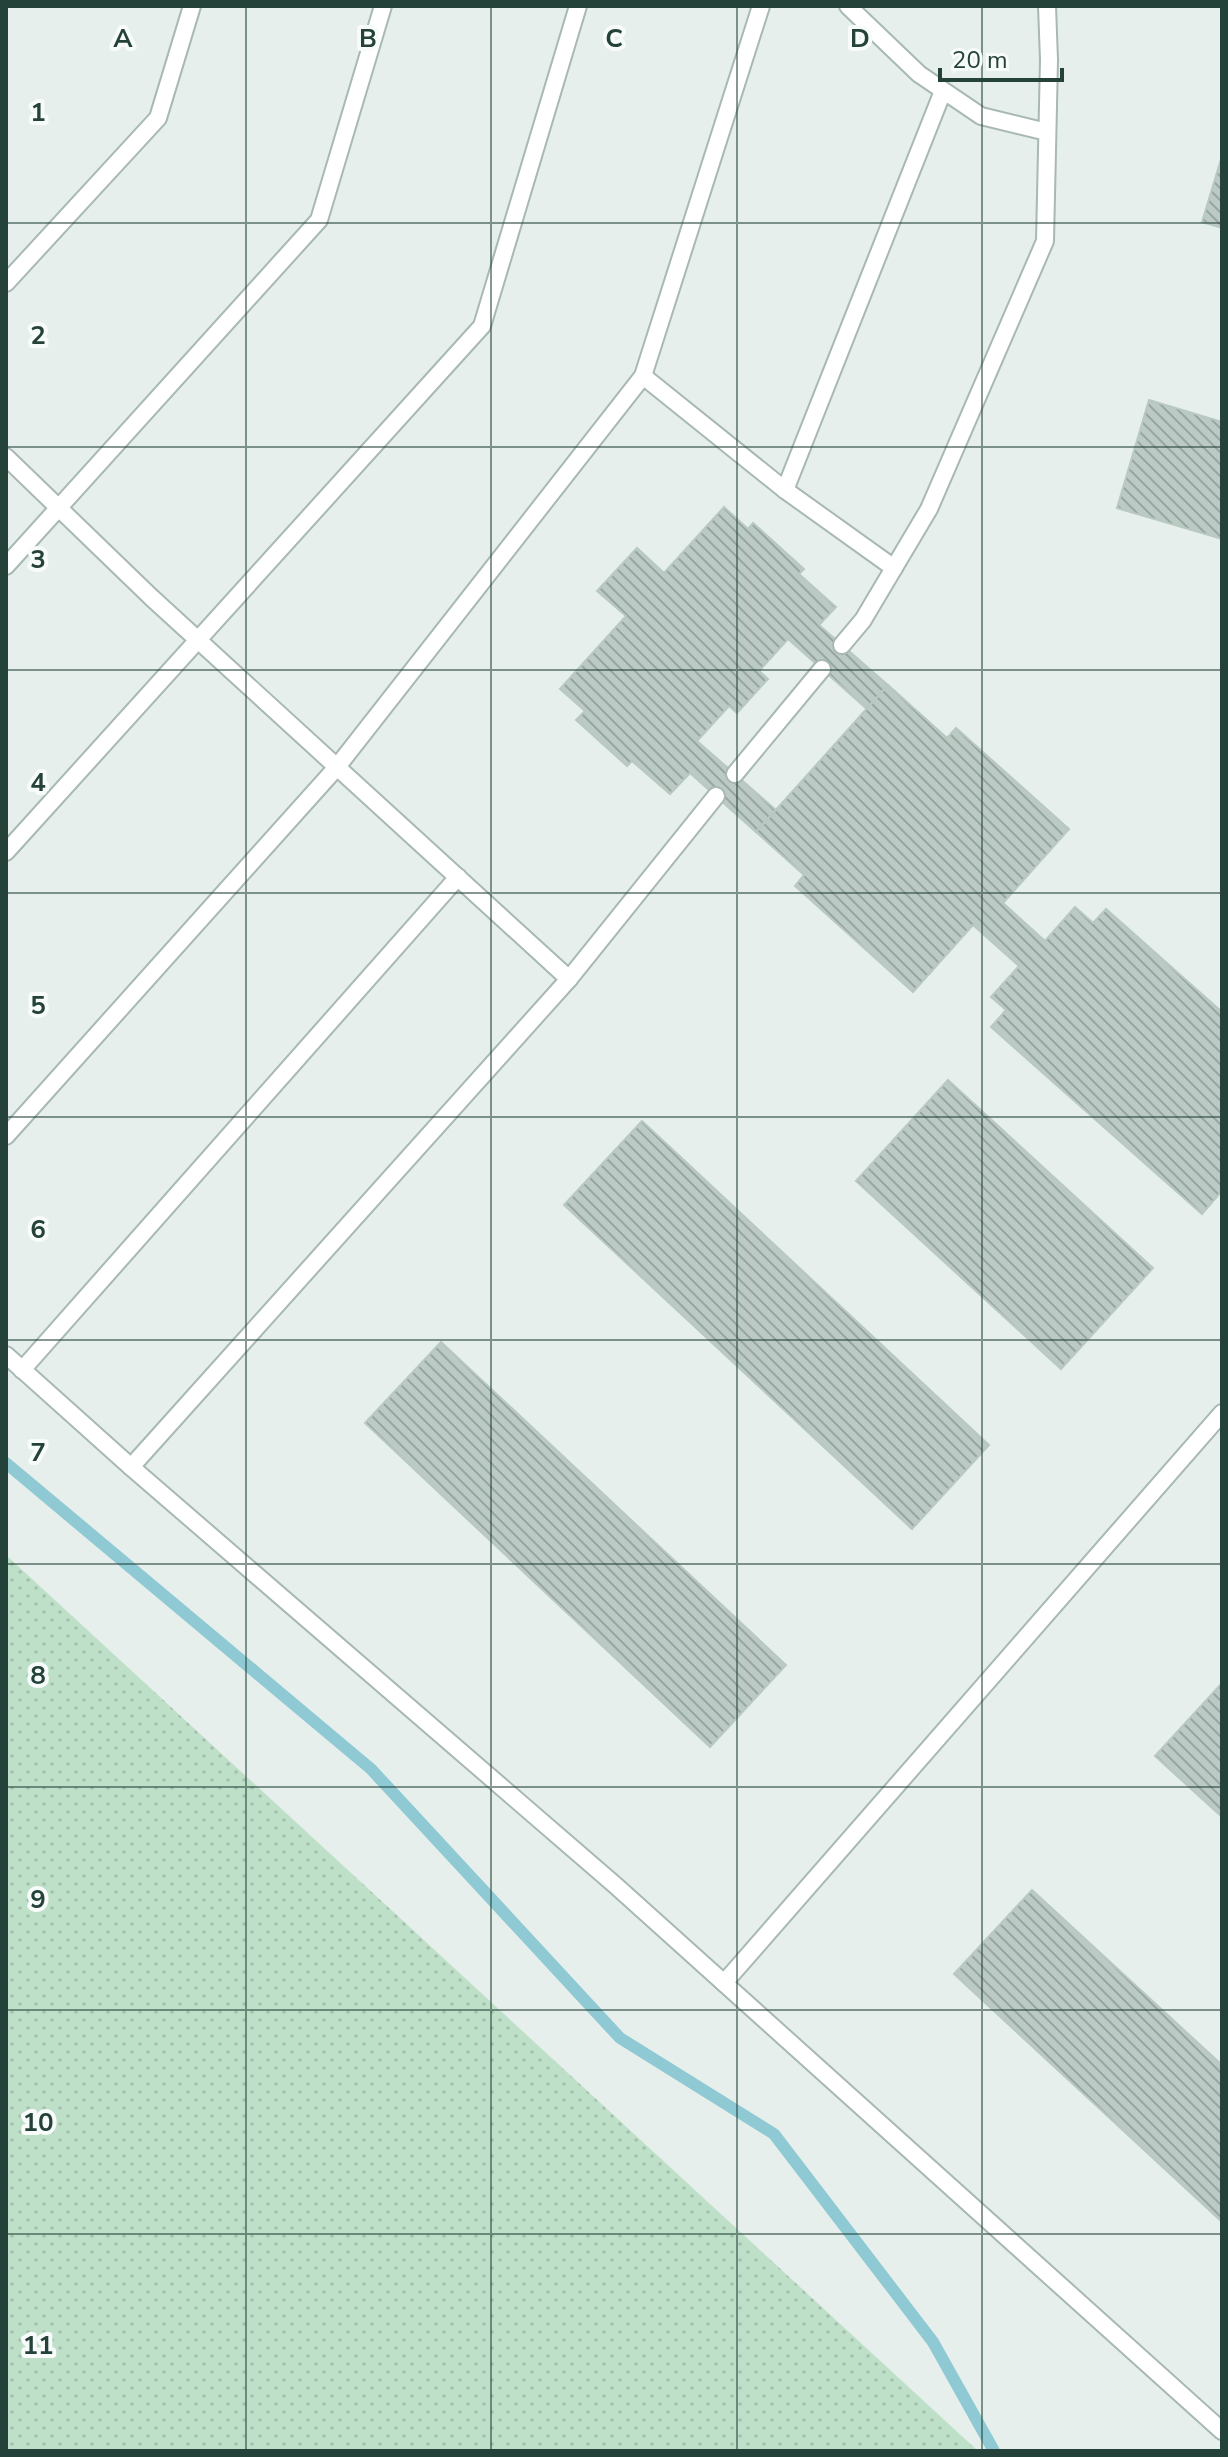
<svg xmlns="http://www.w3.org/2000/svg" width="1228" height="2457" viewBox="0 0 1228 2457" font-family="'Nunito Sans',sans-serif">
<defs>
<pattern id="grass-dots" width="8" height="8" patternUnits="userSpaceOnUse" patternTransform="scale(2)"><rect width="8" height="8" fill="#bfe0c8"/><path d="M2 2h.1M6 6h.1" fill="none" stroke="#a4c1ad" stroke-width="1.8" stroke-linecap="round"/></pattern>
<pattern id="building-back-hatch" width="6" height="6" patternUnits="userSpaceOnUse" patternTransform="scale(2)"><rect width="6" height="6" fill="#bbcac4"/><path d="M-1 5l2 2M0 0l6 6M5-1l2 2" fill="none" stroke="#98a6a0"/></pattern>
</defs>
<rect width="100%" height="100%" fill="#e6efeb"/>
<path fill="url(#grass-dots)" d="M6 1555 978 2451H6Z"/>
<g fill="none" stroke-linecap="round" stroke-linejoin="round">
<path stroke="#8ec9d4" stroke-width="12" d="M6 1463 371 1769 620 2038 774 2134 933 2342 994 2451"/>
</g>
<g fill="url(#building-back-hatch)" stroke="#b8c9c2" stroke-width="2">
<path d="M1222 156V228L1202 222Z"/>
<path d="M1149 400 1222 422V539L1117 508Z"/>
<path d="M724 507 748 529 753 523 804 569 799 574 836 607 819 625 888 685 867 709 788 639 759 671 768 679 737 713 729 706 697 741 776 810 756 832 690 773 670 794 632 761 627 766 576 720 585 711 560 689 626 616 597 591 637 548 664 573Z"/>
<path d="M888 685 947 738 956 728 1069 829 1003 903 1045 941 1075 907 1093 923 1106 909 1222 1012V1191L1202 1214 991 1027 1006 1010 991 997 1019 966 973 925 913 992 795 886 804 875 756 832Z"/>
<path d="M948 1080 1153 1268 1061 1369 856 1181Z"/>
<path d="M642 1121 989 1445 912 1529 564 1205Z"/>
<path d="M441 1342 786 1665 710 1747 365 1423Z"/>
<path d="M1222 1683V1817L1155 1756Z"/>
<path d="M1032 1890 1222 2065V2222L954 1974Z"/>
</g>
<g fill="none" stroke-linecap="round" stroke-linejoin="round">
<defs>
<g id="service">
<path d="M848 6 919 74 981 116 1047 132"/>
<path d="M6 283 158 118 192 6"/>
<path d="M643 376 785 490 894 568"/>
<path d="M6 457 152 598 569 979"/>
<path d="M785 490 943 91"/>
<path d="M6 566 319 220 383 6"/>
<path d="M842 645 863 620 929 509 1045 241 1049 60 1047 6"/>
<path d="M735 774 822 669"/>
<path d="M6 852 482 326 578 6"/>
<path d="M6 1136 337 767 643 376 761 6"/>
<path d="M6 1355 131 1467 615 1885 1222 2431"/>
<path d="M22 1370 458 877"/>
<path d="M131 1467 569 979 716 796"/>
<path d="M724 1983 1222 1413"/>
</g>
</defs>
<use href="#service" stroke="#a8b8b2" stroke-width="20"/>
<use href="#service" stroke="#fff" stroke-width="16"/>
</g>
<path fill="none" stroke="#24423a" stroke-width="2" stroke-opacity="0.55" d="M246 6V2451M491 6V2451M737 6V2451M982 6V2451M6 223H1222M6 447H1222M6 670H1222M6 893H1222M6 1117H1222M6 1340H1222M6 1564H1222M6 1787H1222M6 2010H1222M6 2234H1222"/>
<g font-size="26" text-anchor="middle" font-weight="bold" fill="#24423a" stroke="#f7fbf9" stroke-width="8" stroke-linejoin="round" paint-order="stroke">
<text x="123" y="47">A</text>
<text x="368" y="47">B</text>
<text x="614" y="47">C</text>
<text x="860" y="47">D</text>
<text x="38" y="121">1</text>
<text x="38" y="344">2</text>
<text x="38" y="568">3</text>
<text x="38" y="791">4</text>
<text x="38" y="1014">5</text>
<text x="38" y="1238">6</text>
<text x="38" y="1461">7</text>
<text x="38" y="1684">8</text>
<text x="38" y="1908">9</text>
<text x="38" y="2131">10</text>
<text x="38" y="2354">11</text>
</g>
<rect width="1228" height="2457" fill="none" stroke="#24423a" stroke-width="16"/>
<path d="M940 68v12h122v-12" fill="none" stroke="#24423a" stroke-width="4"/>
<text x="952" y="68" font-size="24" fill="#24423a" stroke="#f7fbf9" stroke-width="6" paint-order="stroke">20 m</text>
</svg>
